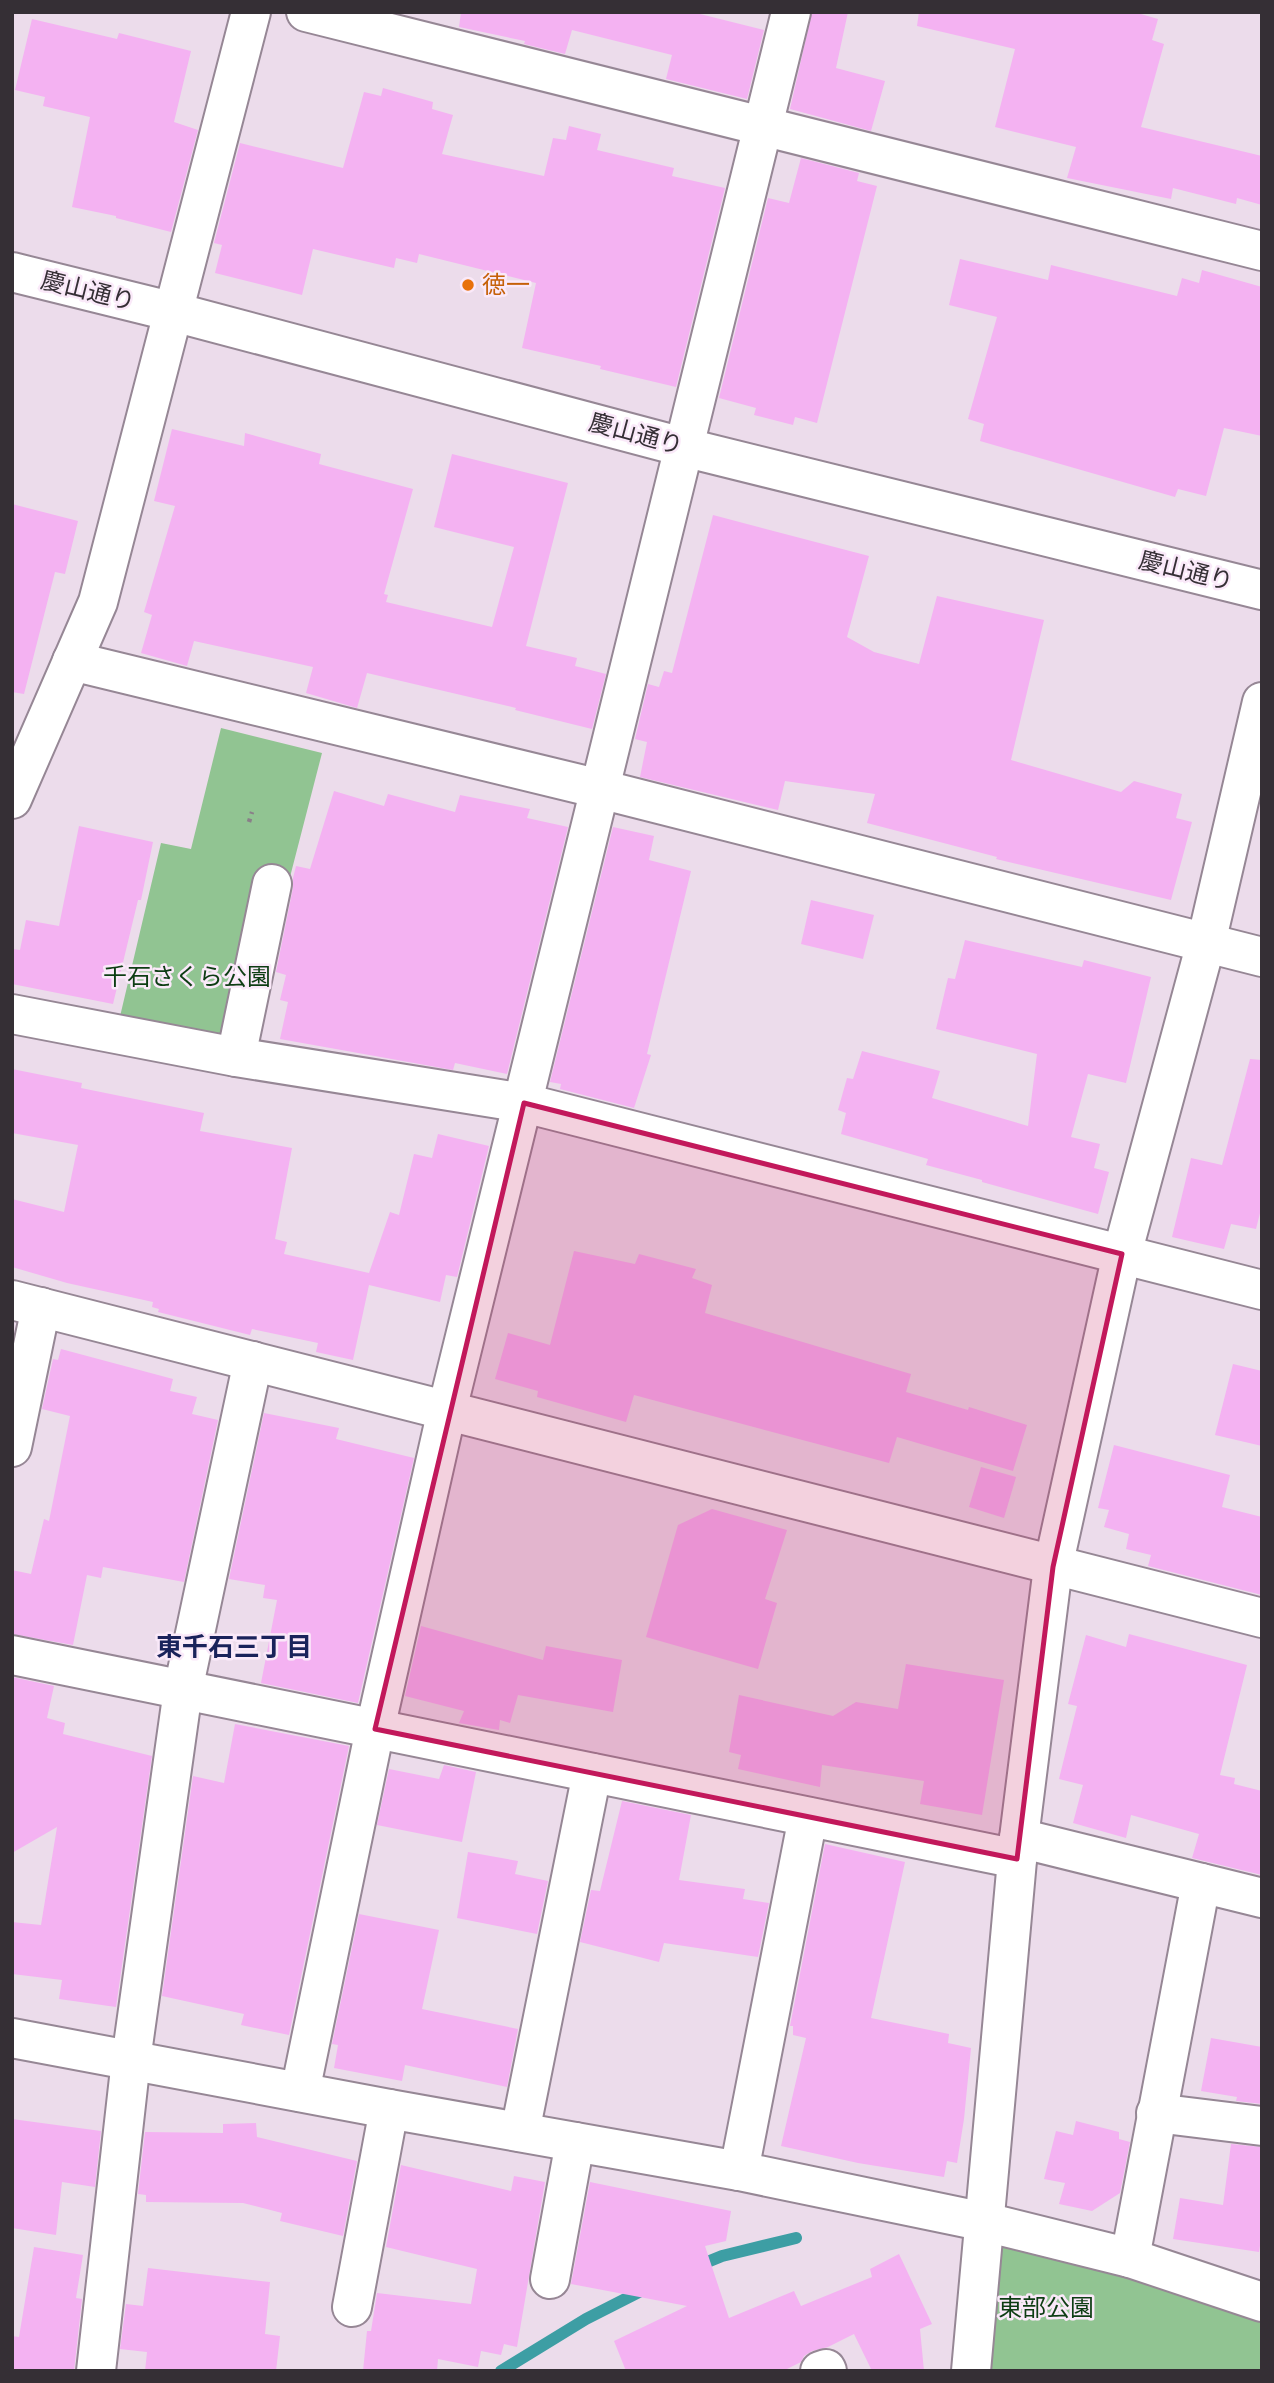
<svg xmlns="http://www.w3.org/2000/svg" width="1274" height="2383" viewBox="0 0 1274 2383" font-family="Figtree,'Noto Sans JP',sans-serif">
<rect width="100%" height="100%" fill="#ecdceb"/>
<g fill="#91c492">
<path d="M221 728 322 753 290 877 269 872 228 1050 118 1025 161 843 191 849Z"/>
<path d="M990 2232 1262 2306V2371H977Z"/>
</g>
<g fill="none" stroke-linecap="round" stroke-linejoin="round">
<g stroke="#3d9ea4" stroke-width="12">
<path d="M695 2267 722 2256 796 2238"/>
<path d="M501 2371 586 2319 647 2288"/>
</g>
</g>
<g fill="#f4b2f2">
<path d="M461 12H692L764 30 747 99 666 79 672 55 572 30 565 54 524 44 525 41 459 27Z"/>
<path d="M812 12H848L836 68 885 81 871 131 790 109Z"/>
<path d="M919 12H1134L1158 19 1152 40 1164 44 1141 127 1262 156V205L1237 198 1236 204 1173 188 1171 199 1067 178 1076 147 995 127 1015 49 917 26Z"/>
<path d="M32 19 117 39 119 33 191 51 174 122 198 130 171 232 116 218V216L72 207 90 117 43 106 45 97 15 90Z"/>
<path d="M383 88 433 102 432 109 453 115 442 154 544 176 553 138 566 140 569 126 601 134 597 150 674 168 672 176 725 188 676 387 600 369 601 366 522 348 536 283 419 254 417 263 396 258 394 268 313 249 302 295 215 273 222 245 214 243 240 143 343 168 364 92 381 96Z"/>
<path d="M801 158 859 173 857 181 877 186 817 423 795 417 793 425 754 415 756 408 719 398 768 198 789 203Z"/>
<path d="M960 259 1048 280 1051 265 1177 296 1182 278 1199 283 1202 270 1262 287V436L1224 428 1206 496 1178 489 1175 497 980 441 984 424 968 419 997 317 949 305Z"/>
<path d="M172 429 244 446 245 433 321 454 319 464 413 489 384 594 388 595 386 602 492 627 514 547 434 527 452 454 568 483 526 646 577 658 575 666 606 674 592 729 515 710 516 708 367 673 357 708 306 693 313 667 194 641 187 666 141 653 152 615 144 612 175 506 154 501Z"/>
<path d="M12 504 78 521 65 574 55 572 24 694 12 692Z"/>
<path d="M713 515 869 556 847 637 874 652 919 664 937 596 1044 620 1011 760 1121 792 1134 781 1182 794 1176 818 1192 822 1171 900 996 859 997 857 867 823 875 794 785 781 778 810 640 777 647 742 635 739 648 684 659 687 664 671 672 673Z"/>
<path d="M334 791 384 806 388 794 455 812 460 795 530 809 527 818 568 827 507 1074 455 1063 453 1070 280 1039 288 1002 280 1000 286 975 276 972 293 888V878L296 866 310 869Z"/>
<path d="M79 826 153 842 141 900H138L113 1004 12 984V949L20 950 26 920 59 926Z"/>
<path d="M613 827 654 836 649 860 691 871 647 1054 651 1055 634 1108 560 1089 561 1084 550 1082Z"/>
<path d="M811 900 874 915 863 959 801 944Z"/>
<path d="M965 940 1082 967 1084 960 1151 977 1126 1083 1088 1074 1071 1137 1100 1144 1094 1168 1109 1172 1098 1214 982 1182V1180L926 1165 928 1159 841 1134 846 1113 838 1110 847 1078 853 1079 862 1051 940 1071 932 1098 1028 1126 1037 1054 936 1029 948 978 955 979Z"/>
<path d="M1250 1059 1262 1060V1205L1256 1229 1231 1224 1224 1249 1172 1237 1191 1158 1222 1165Z"/>
<path d="M12 1069 82 1083 81 1088 204 1113 200 1131 292 1148 275 1239 287 1242 284 1254 369 1273 390 1212 399 1215 414 1154 432 1158 438 1134 489 1146 457 1277 446 1275 440 1302 369 1285 353 1360 316 1352 318 1343 252 1329 250 1335 158 1312 159 1309 152 1307 153 1302 67 1283 12 1267V1199L64 1212 78 1145 12 1133Z"/>
<path d="M574 1251 635 1264 639 1254 696 1269 692 1278 712 1285 705 1313 911 1374 906 1392 968 1410 969 1407 1027 1425 1013 1471 897 1437 889 1463 634 1395 626 1422 537 1397 538 1391 495 1379 508 1333 550 1345Z"/>
<path d="M61 1349 173 1379 170 1391 197 1397 192 1414 218 1420 184 1582 103 1567 101 1578 87 1575 73 1645 12 1634V1570L31 1574 44 1519 49 1521 70 1416 42 1409 53 1359 58 1360Z"/>
<path d="M1233 1364 1262 1371V1446L1215 1435Z"/>
<path d="M264 1413 339 1428 336 1439 414 1458 358 1703 261 1683 277 1600 263 1598 265 1585 229 1579Z"/>
<path d="M1114 1445 1230 1475 1222 1507 1262 1517V1595L1148 1566 1151 1555 1126 1549 1129 1534 1104 1527 1109 1510 1098 1508Z"/>
<path d="M981 1467 1016 1477 1004 1518 969 1507Z"/>
<path d="M712 1509 787 1530 765 1599 777 1603 758 1669 646 1637 678 1525Z"/>
<path d="M421 1626 543 1660 546 1646 622 1660 613 1712 518 1695 510 1723 500 1720 499 1730 459 1723 464 1711 405 1696Z"/>
<path d="M1129 1634 1247 1665 1220 1775 1235 1778 1234 1784 1262 1791V1875L1192 1858 1199 1834 1131 1815 1126 1838 1073 1823 1083 1785 1059 1779 1077 1706 1068 1704 1086 1635 1126 1647Z"/>
<path d="M906 1664 1004 1680 982 1815 920 1804 924 1781 822 1765 820 1787 738 1769 741 1755 729 1752 739 1695 833 1716 856 1702 898 1709Z"/>
<path d="M12 1677 54 1686 47 1718 65 1723 63 1734 152 1756 116 2007 59 1999 62 1980 12 1974V1922L41 1925 57 1827 12 1853Z"/>
<path d="M235 1724 349 1746 289 2035 241 2025 244 2014 162 1996 193 1776 224 1783Z"/>
<path d="M444 1765 476 1772 462 1842 377 1825 389 1769 439 1779Z"/>
<path d="M622 1801 691 1815 679 1880 745 1889 743 1899 769 1903 758 1957 664 1943 659 1962 580 1942 591 1890 600 1891Z"/>
<path d="M825 1844 905 1862 871 2018 949 2034 948 2043 971 2048 964 2119 957 2163 947 2161 944 2177 858 2163 781 2146 806 2038 793 2035V2026H790Z"/>
<path d="M468 1852 518 1861 515 1874 548 1881 537 1934 457 1918Z"/>
<path d="M359 1914 439 1930 422 2009 518 2029 507 2087 405 2065 402 2081 334 2068 338 2045 332 2044Z"/>
<path d="M1211 2038 1262 2047V2104L1236 2101 1237 2097 1201 2091Z"/>
<path d="M12 2119 101 2131 95 2187 62 2182 56 2235 12 2228Z"/>
<path d="M1076 2121 1119 2132V2139L1130 2142 1120 2193 1092 2211 1059 2204 1065 2183 1044 2179 1056 2131 1073 2135Z"/>
<path d="M256 2123 257 2137 357 2161 343 2236 280 2221 282 2213 243 2203 146 2202V2195L138 2194 145 2132 223 2133V2124Z"/>
<path d="M1231 2144 1262 2147V2233L1259 2252 1173 2239 1180 2198 1223 2205Z"/>
<path d="M401 2165 511 2191 514 2176 545 2182 517 2347 504 2344 501 2355 481 2351 478 2367 438 2359 437 2371H363L367 2331H371L377 2293 471 2304 477 2269 386 2247Z"/>
<path d="M590 2182 731 2211 726 2241 705 2246 729 2318 794 2291 801 2306 872 2277 870 2269 899 2254 932 2324 920 2329 924 2371H872L854 2334 828 2347 812 2351 804 2356 801 2362 783 2371H626L614 2341 687 2306 571 2284Z"/>
<path d="M34 2247 83 2255 76 2298 82 2299 74 2371H12V2336L19 2337Z"/>
<path d="M148 2268 270 2282 265 2334 280 2336 276 2371H145L147 2352 120 2349 126 2304 143 2306Z"/>
</g>
<g fill="none" stroke-linecap="round" stroke-linejoin="round">
<defs>
<g id="street">
<path d="M306 12 1262 251"/>
<path d="M72 661 600 789 1262 957"/>
<path d="M12 799 98 602 251 12"/>
<path d="M12 1014 236 1057 524 1103 1262 1290"/>
<path d="M236 1057 272 884"/>
<path d="M12 1300 1262 1618"/>
<path d="M12 1447 41 1307"/>
<path d="M12 1655 1017 1859"/>
<path d="M1019 1838 1262 1898"/>
<path d="M12 2038 389 2109 739 2171 985 2222 1130 2258 1262 2302"/>
<path d="M300 2092 375 1729 447 1410 791 12"/>
<path d="M1156 2113 1262 2126"/>
<path d="M520 2132 592 1773"/>
<path d="M739 2171 808 1817"/>
<path d="M1130 2258 1201 1883"/>
<path d="M550 2279 575 2142"/>
<path d="M352 2307 389 2109"/>
<path d="M96 2371 131 2060 183 1690 253 1361"/>
<path d="M820 2371 826 2369 827 2371"/>
<path d="M971 2371 1019 1838 1053 1567 1122 1254 1206 943 1262 702"/>
</g>
<path id="secondary" d="M12 272 174 312 683 447 1262 590"/>
</defs>
<use href="#street" stroke="#968795" stroke-width="42"/>
<use href="#secondary" stroke="#968795" stroke-width="42"/>
<path stroke="#8a7f89" stroke-width="4.5" stroke-dasharray="3.5 5" stroke-linecap="butt" d="M249 822 252 812"/>
<use href="#street" stroke="#fff" stroke-width="38"/>
<use href="#secondary" stroke="#fff" stroke-width="38"/>
</g>
<path fill="#c2185b" fill-opacity="0.2" stroke="#c2185b" stroke-width="5" stroke-linejoin="round" d="M524 1103 1122 1254 1053 1567 1017 1859 375 1729Z"/>
<circle fill="#e8710a" stroke="#fae9f9" stroke-width="2.5" cx="468" cy="285" r="7"/>
<g text-anchor="middle" stroke-width="5" stroke-linejoin="round" paint-order="stroke">
<g font-size="24" fill="#c56008" stroke="#fae9f9" text-anchor="start">
<text x="482" y="293">徳一</text>
</g>
<g font-size="24" fill="#352f35" stroke="#fae9f9">
<text transform="translate(88 291) rotate(14)" y="8">慶山通り</text>
<text transform="translate(636 434) rotate(15)" y="8">慶山通り</text>
<text transform="translate(1186 571) rotate(14)" y="8">慶山通り</text>
</g>
<g font-size="24" fill="#0d3d13" stroke="#fae9f9">
<text x="187" y="985">千石さくら公園</text>
<text x="1046" y="2316">東部公園</text>
</g>
<g font-size="26" font-weight="bold" fill="#1a235b" stroke="#fae9f9">
<text x="234" y="1656">東千石三丁目</text>
</g>
</g>
<rect width="1274" height="2383" fill="none" stroke="#352f35" stroke-width="28"/>
</svg>
